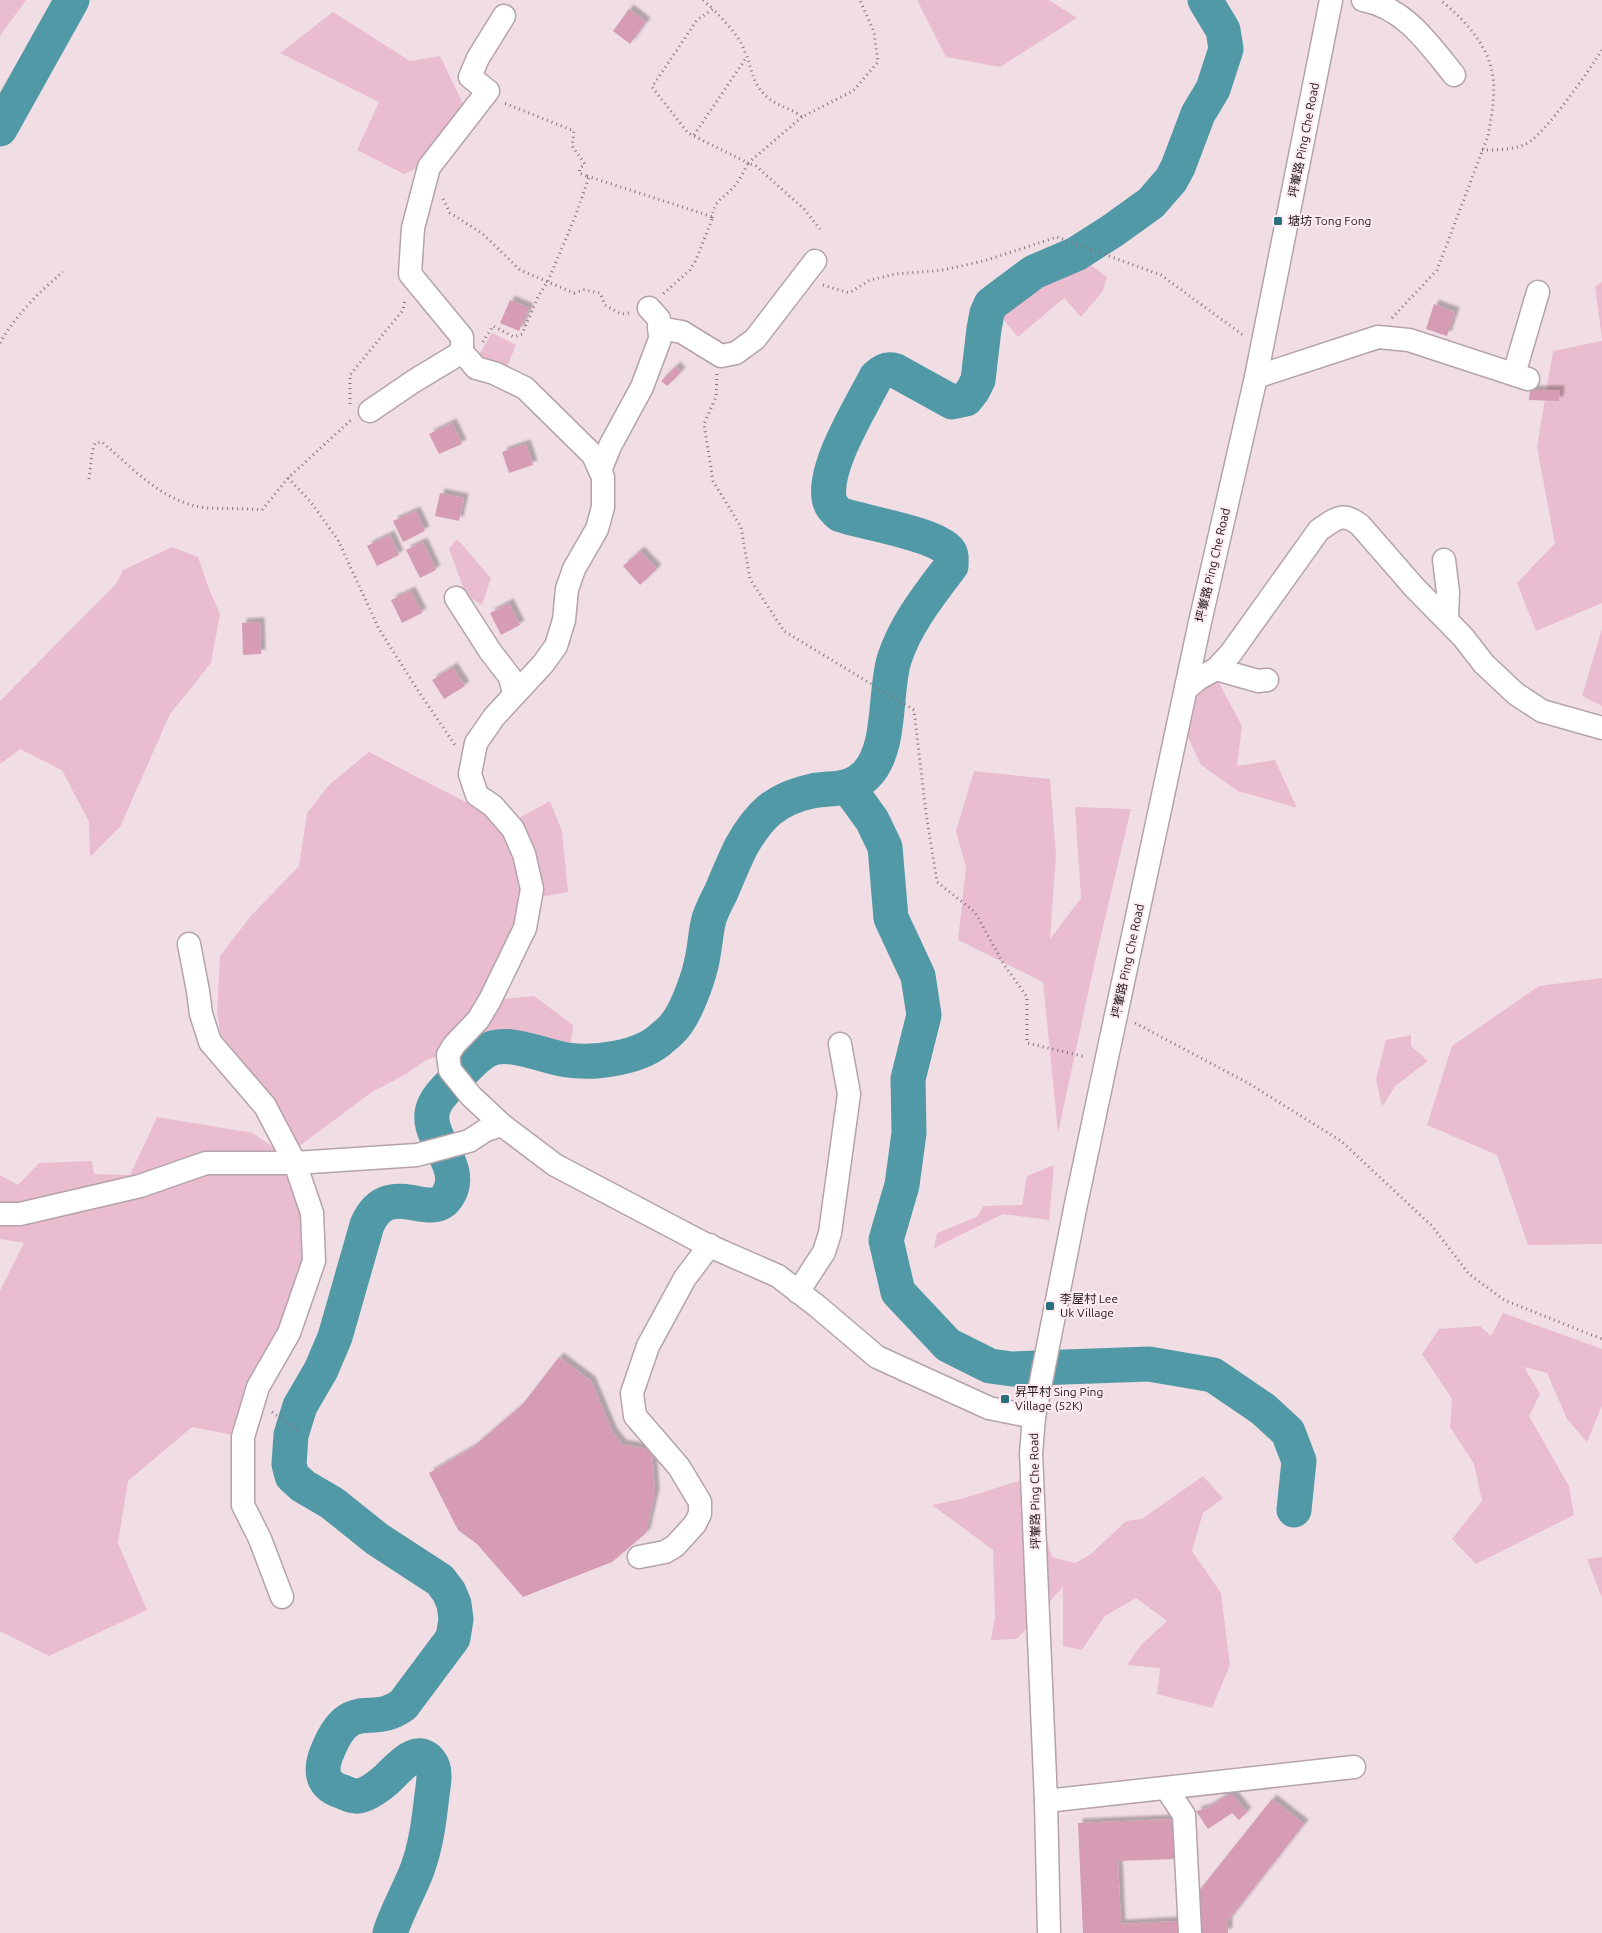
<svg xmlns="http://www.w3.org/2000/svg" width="1602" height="1933" viewBox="0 0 1602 1933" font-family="Ubuntu,'Noto Sans SC',sans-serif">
<defs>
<filter id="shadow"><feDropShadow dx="4.5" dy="-4.5" stdDeviation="1" flood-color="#0004"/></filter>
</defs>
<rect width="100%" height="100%" fill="#f1dee5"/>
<g fill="#eabccf">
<path d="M0 0H26L0 36Z"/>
<path d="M917 0H1049L1077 18 1000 67 946 57Z"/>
<path d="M333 12 410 61 440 56 468 114 458 148 404 174 357 150 379 102 280 53Z"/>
<path d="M1076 254 1107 277 1103 291 1081 317 1064 298 1018 337 991 304 1034 272Z"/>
<path d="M1602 282V339L1595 286Z"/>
<path d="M492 333 516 345 504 374 475 362Z"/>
<path d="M1602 341V603L1536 631 1517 583 1555 543 1537 447 1553 351Z"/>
<path d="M457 539 491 578 482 605 466 595 449 549Z"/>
<path d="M172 547 198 557 209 589 220 614 211 663 170 714 120 827 90 857 89 822 62 770 20 749 0 764V701L116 584 123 570Z"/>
<path d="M1602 629V706L1582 696Z"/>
<path d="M1217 679 1242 726 1237 766 1275 760 1297 808 1238 791 1201 765 1186 733 1196 693Z"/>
<path d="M369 752 508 824 550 801 562 831 568 892 530 899 491 1000 534 996 573 1025 569 1061C549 1056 505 1039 486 1051 479 1055 472 1063 466 1069L441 1055 426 1060 406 1074 372 1092 290 1153 225 1059 217 1013 220 956 250 917 299 866 307 813 330 784Z"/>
<path d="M974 771 1050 779 1056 855 1050 939 1081 898 1075 807 1131 809 1095 961 1058 1133 1043 982 958 940 966 868 956 831Z"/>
<path d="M1602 978V1244L1528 1245 1497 1155 1427 1125 1452 1046 1539 986Z"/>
<path d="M1411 1035V1046L1428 1061 1395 1086 1382 1107 1376 1079 1386 1040Z"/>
<path d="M157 1117 253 1133 295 1163 310 1271 243 1437 192 1427 128 1481 118 1543 147 1610 49 1656 0 1631V1291L24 1243 0 1239V1175L18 1185 39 1163 92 1161 94 1174 130 1175Z"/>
<path d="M1054 1165 1049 1220 1003 1214 934 1248 937 1233 977 1217 983 1206 1022 1205 1027 1176Z"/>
<path d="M1503 1313 1602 1349V1406L1587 1442 1567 1419 1547 1373 1524 1367 1540 1394 1529 1416 1569 1486 1574 1515 1476 1564 1452 1539 1482 1501 1474 1464 1450 1427 1452 1399 1422 1354 1439 1329 1480 1326 1491 1336Z"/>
<path d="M1203 1476 1223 1498 1203 1513 1192 1551 1221 1593 1230 1665 1212 1708 1157 1694 1160 1668 1127 1665 1141 1645 1167 1621 1136 1598 1105 1616 1082 1650 1063 1646V1587L1017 1639 991 1640 995 1617 993 1550 932 1505 961 1499 1028 1478 1052 1557 1075 1563 1091 1554 1126 1521 1142 1519Z"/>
<path d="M1602 1557V1598L1587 1559Z"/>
</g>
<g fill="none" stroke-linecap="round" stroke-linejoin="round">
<g stroke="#5199a6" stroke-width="35">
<path d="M0 129 72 0"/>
<path d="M848 787 872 820 885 847 891 918 918 976 924 1015 908 1079 909 1133 902 1185 886 1240 898 1292 948 1345 990 1366 1012 1369 1149 1364 1213 1375 1263 1409 1288 1432 1299 1461 1294 1510"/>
<path d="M390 1933C397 1911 409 1891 417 1870 426 1846 429 1821 432 1795 433 1786 436 1774 432 1765 419 1741 397 1770 387 1779 379 1786 368 1795 358 1796 353 1797 348 1794 343 1792 336 1790 329 1787 325 1779 321 1770 324 1759 328 1750 351 1695 370 1729 403 1705L453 1638 456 1619 454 1604 449 1592 440 1580 377 1539 332 1503 303 1486 292 1476 289 1464 291 1435 300 1406 321 1370 335 1337 367 1225C388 1176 430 1222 447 1197 469 1165 419 1135 435 1104 439 1095 448 1087 455 1080 464 1070 474 1058 486 1051 506 1038 545 1057 567 1060 595 1064 641 1058 662 1038 667 1034 673 1029 677 1023 687 1009 697 982 701 965 705 950 705 934 709 919 712 909 718 899 722 890 728 876 734 861 741 847 759 815 775 799 812 791 833 787 849 792 866 775 892 749 884 694 894 660 905 625 929 595 951 566 951 561 952 555 949 551 934 533 863 523 839 514 834 509 830 505 829 498 824 465 861 407 876 377 882 371 888 368 896 371L952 402 966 399 973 390 978 380 984 329 987 313 991 304 1034 272 1076 254 1112 231 1151 203 1171 180 1178 167 1198 114 1213 89 1226 49 1223 30 1205 0"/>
</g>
</g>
<g fill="#d59cb4" filter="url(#shadow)">
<path d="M629 9 646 22 630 44 613 31Z"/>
<path d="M510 300 529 308 519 331 500 323Z"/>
<path d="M1434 304 1455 312 1447 336 1426 329Z"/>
<path d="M676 366 681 372 667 386 661 381Z"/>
<path d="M1530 390H1560L1559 401 1529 400Z"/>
<path d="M452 423 462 444 439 454 429 434Z"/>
<path d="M526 444 533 465 509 473 502 452Z"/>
<path d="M440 493 464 498 459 521 435 516Z"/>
<path d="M416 511 425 531 403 542 393 521Z"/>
<path d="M390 535 399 555 377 566 367 546Z"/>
<path d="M423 542 436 570 420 578 406 550Z"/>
<path d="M640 551 657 569 640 585 623 566Z"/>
<path d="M411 591 422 613 402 623 391 600Z"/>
<path d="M509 603 520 625 501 635 490 613Z"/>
<path d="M260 622 261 654 243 655 242 623Z"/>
<path d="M453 667 465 686 444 699 432 680Z"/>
<path d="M559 1357 591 1381 613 1433 622 1444 652 1450 655 1493 646 1533 612 1562 523 1597 477 1544 458 1530 429 1473 472 1448 522 1405Z"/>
<path d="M1233 1795 1247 1812 1239 1820 1232 1813 1208 1829 1196 1811 1207 1808 1226 1796Z"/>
<path d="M1272 1799 1304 1824 1228 1921V1933H1200L1198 1892Z"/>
<path d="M1173 1819 1175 1859 1118 1861 1121 1924 1178 1921 1179 1933H1083L1078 1823Z"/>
</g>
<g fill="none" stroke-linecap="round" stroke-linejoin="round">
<defs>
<g id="minor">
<path d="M1363 0C1405 8 1429 44 1454 75"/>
<path d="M659 328 682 332 721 356 736 353 755 339 815 261"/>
<path d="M1514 374 1538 292"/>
<path d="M1256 377 1378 337 1409 340 1528 379"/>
<path d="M370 411 414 381 462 352"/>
<path d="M600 471 610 446 642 387 660 339 659 319 649 308"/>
<path d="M1444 560 1448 592 1447 618"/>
<path d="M456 598 490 651 510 677 514 694"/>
<path d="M1216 669 1258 681 1267 680"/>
<path d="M1186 689 1198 679 1216 669 1231 653 1319 530C1336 519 1342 511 1360 525L1414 587 1463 637 1484 664 1516 694 1542 711 1602 728"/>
<path d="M189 944 198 991 201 1014 210 1042 265 1106 295 1163 312 1213 314 1261 289 1333 258 1387 243 1437V1505L260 1539 282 1597"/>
<path d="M502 1125 471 1096 450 1070 448 1055 454 1045 478 1020 490 1000 525 928 532 889 524 854 513 829 493 806 477 795 470 774 476 743 494 717 543 664 556 646 564 620 567 589 574 569 597 529 603 507V477L593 455 525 388 494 373 476 368 471 362 462 352V337L410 274 413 228 429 167 488 91 470 77 478 58 504 16"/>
<path d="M0 1214H20L140 1186 206 1163H295L417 1155 469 1141 486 1130 502 1125 555 1165 705 1244 778 1276 817 1306 877 1357 989 1408 1034 1417"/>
<path d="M798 1292 824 1252 830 1233 849 1094 840 1044"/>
<path d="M639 1557 665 1552 675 1546 695 1524 700 1514V1502L679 1467 635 1416 632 1393 648 1346 685 1278 710 1245"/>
<path d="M1166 1788 1184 1815 1190 1933"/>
<path d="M1046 1801 1354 1767"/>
<path d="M1049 1933 1046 1801 1031 1453 1034 1417 1076 1204 1106 1062 1200 622 1256 377 1331 0"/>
</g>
</defs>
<use href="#minor" stroke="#b5a3aa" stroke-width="25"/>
<g stroke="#817579" stroke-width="3" stroke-dasharray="1 4" stroke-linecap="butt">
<path d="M703 0 713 9"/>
<path d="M802 117 748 163 688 133 652 87 697 20 713 9C725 22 739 35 745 52 752 68 751 79 763 93 774 106 790 107 802 117L853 91 878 62 874 32 860 0"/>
<path d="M694 135 746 58"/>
<path d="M1482 150C1496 150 1511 150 1524 145 1543 138 1590 69 1602 50"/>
<path d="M587 176 713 217 696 260 690 270 663 294"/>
<path d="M443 199 450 213 483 234 520 270 574 293 584 290 600 293 605 305 621 314 629 313"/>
<path d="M712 218C714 198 726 198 736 184 741 178 744 170 748 163L756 166 804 209 820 229"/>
<path d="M823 285 849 293 870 280 895 274 944 270 987 260 1057 237 1161 275 1243 335"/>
<path d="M1392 318 1437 270 1488 136C1492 114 1497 89 1491 67 1484 41 1461 16 1440 0"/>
<path d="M483 342 493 326 514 337 522 334 538 297 548 281 575 217 589 177 579 173 580 168 585 164 572 146 574 131 504 103"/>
<path d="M0 343C15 316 40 291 63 272"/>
<path d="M717 374 716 397 704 424 713 481 741 527 750 579 784 631 914 710 926 813 937 882 975 912 1003 963 1027 997V1043L1086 1057"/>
<path d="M350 404V375L403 310 405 299"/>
<path d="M288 478 310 501 338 540 379 629 417 689 455 745"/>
<path d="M89 479 92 453 95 443 102 442C134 469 164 504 208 508 226 509 244 508 262 510L288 478 351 420"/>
<path d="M1135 1023 1248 1083 1341 1141 1432 1226 1469 1274 1504 1300 1602 1339"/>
<path d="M272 1412 300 1432"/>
</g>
<use href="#minor" stroke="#fff" stroke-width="22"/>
</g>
<g fill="#29707c" stroke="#feebf2" stroke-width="2">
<rect x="1273" y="216" width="10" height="10" rx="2.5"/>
<rect x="1045" y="1301" width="10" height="10" rx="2.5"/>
<rect x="1000" y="1394" width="10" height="10" rx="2.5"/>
</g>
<g text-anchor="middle" stroke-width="4" stroke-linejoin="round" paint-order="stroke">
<g font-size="12" fill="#1f191b" stroke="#feebf2">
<text transform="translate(1304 140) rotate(-79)" y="4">坪輋路 Ping Che Road</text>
<text transform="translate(1213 565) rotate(-77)" y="4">坪輋路 Ping Che Road</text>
<text transform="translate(1128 961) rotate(-78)" y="4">坪輋路 Ping Che Road</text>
<text transform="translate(1035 1491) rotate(-91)" y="4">坪輋路 Ping Che Road</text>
</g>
<g font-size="12" fill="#1f191b" stroke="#feebf2" text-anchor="start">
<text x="1288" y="225">塘坊 Tong Fong</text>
<text x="1060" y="1303">李屋村 Lee<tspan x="1060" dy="14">Uk Village</tspan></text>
<text x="1015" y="1396">昇平村 Sing Ping<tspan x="1015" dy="14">Village (52K)</tspan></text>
</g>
</g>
</svg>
